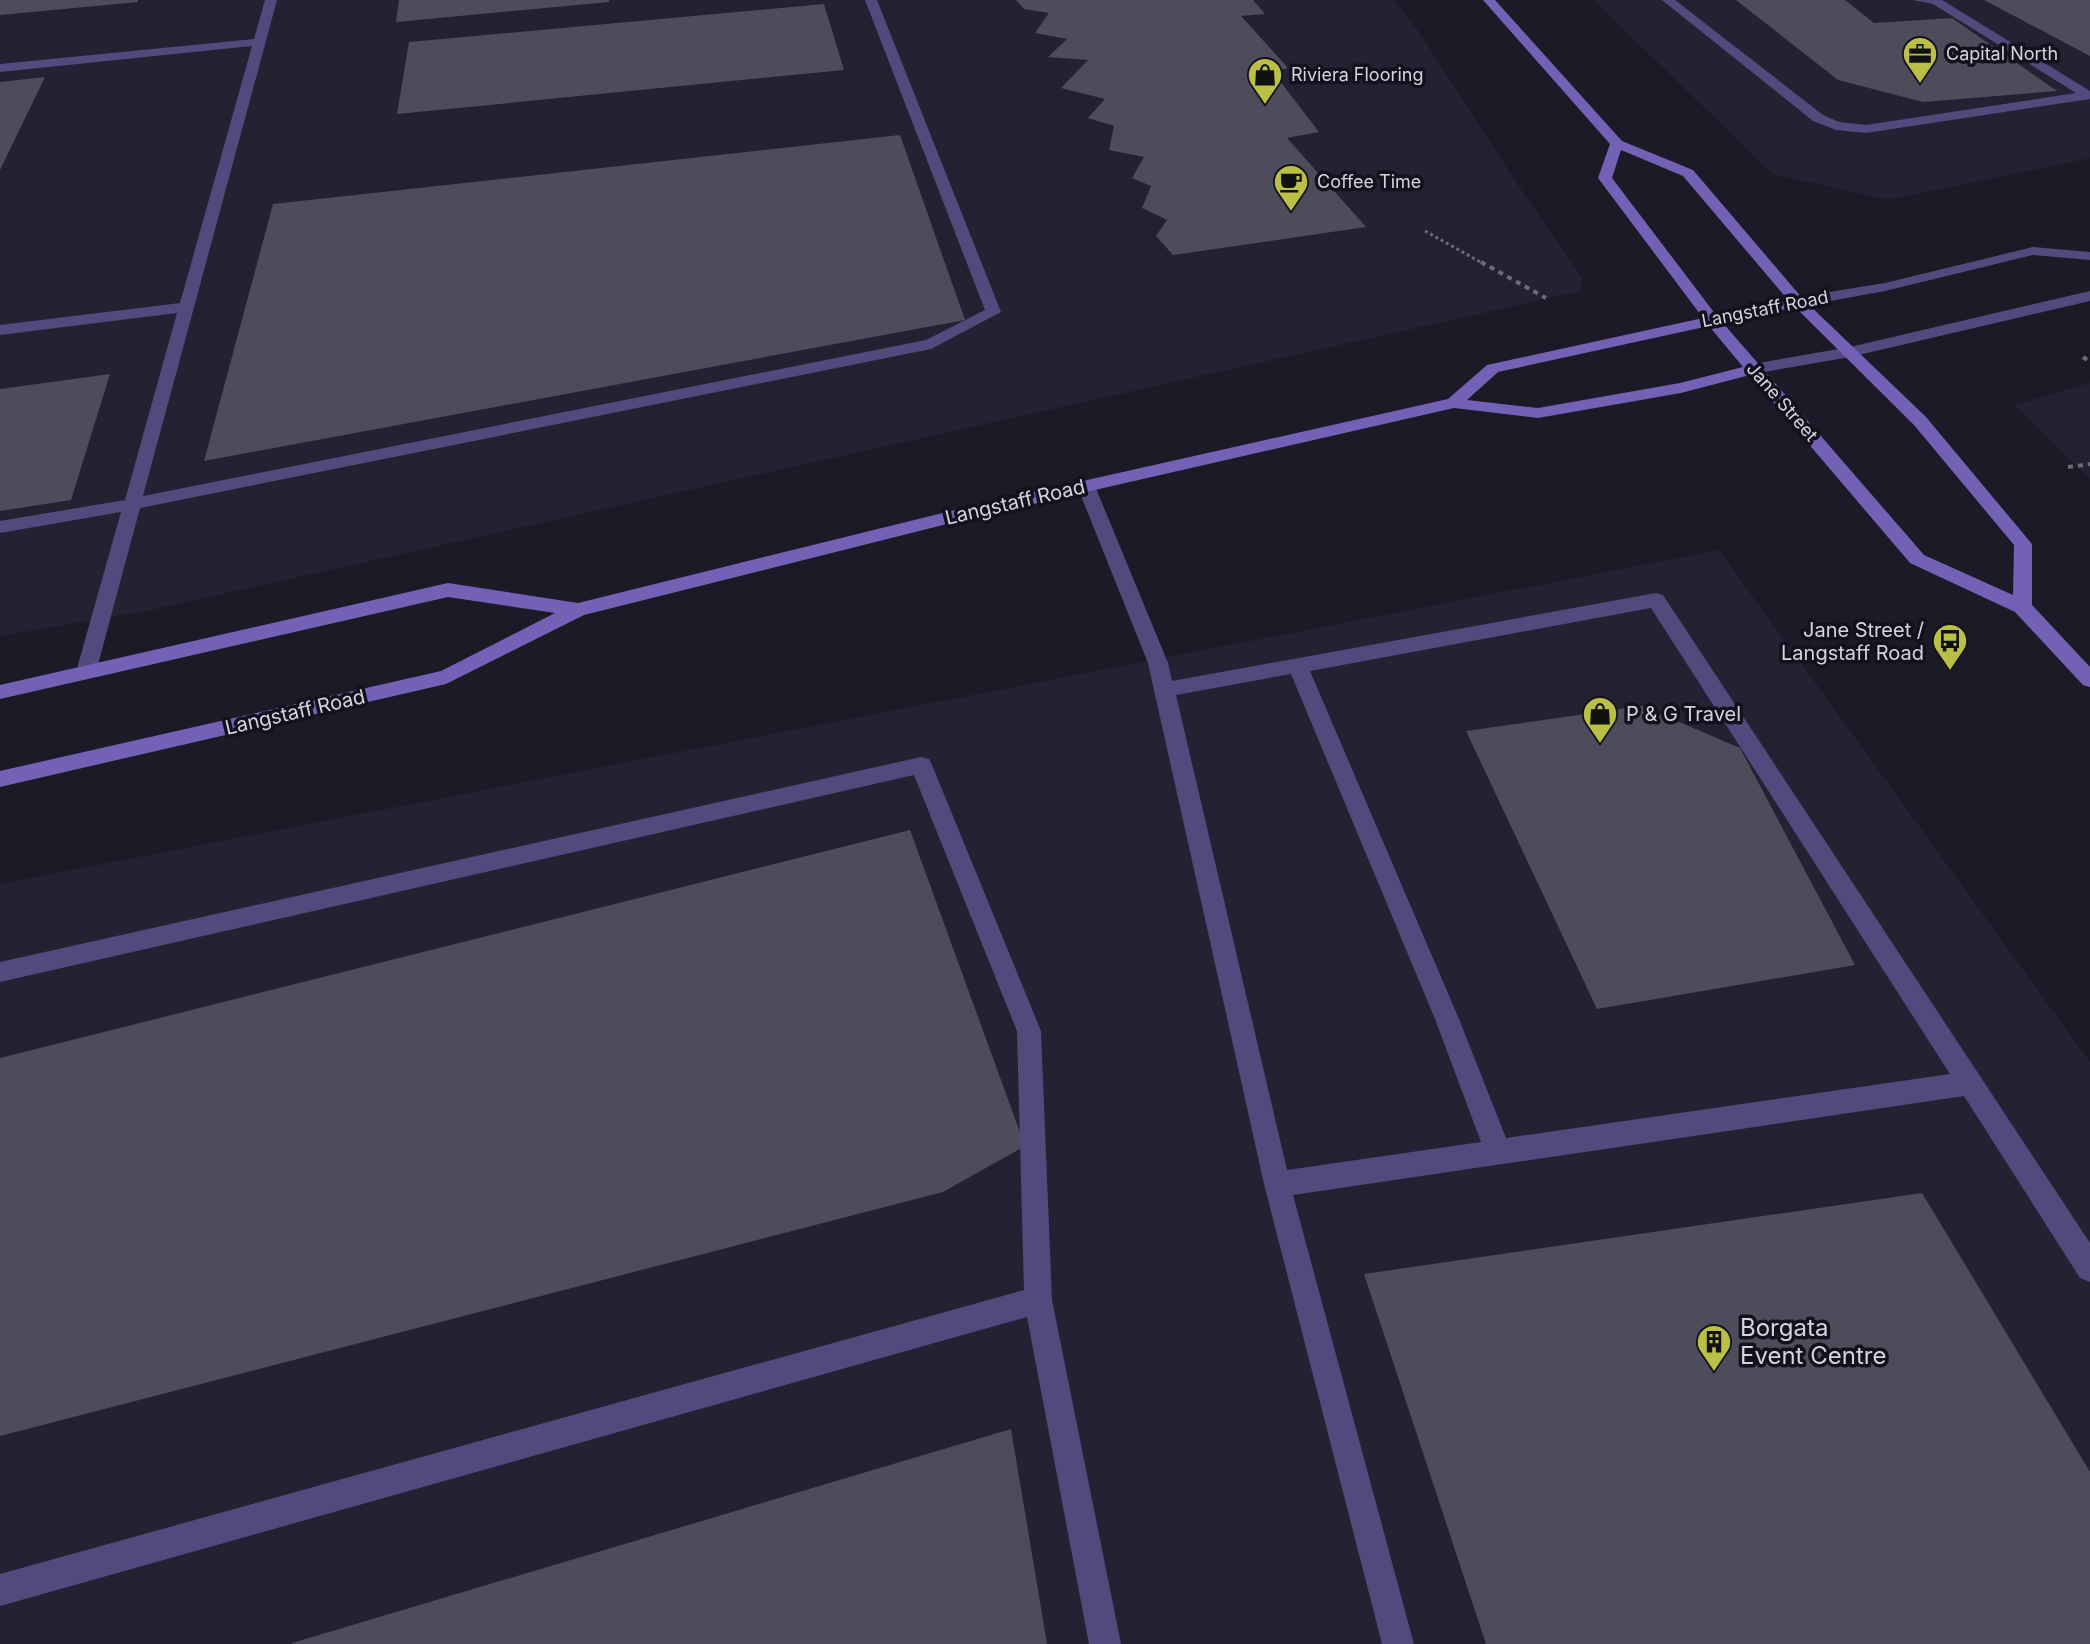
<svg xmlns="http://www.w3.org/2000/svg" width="2090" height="1644" viewBox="0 0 2090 1644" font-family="Inter,sans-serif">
<rect width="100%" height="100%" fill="#1c1a27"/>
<g fill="#242133">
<path d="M0 0H1394L1419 32 1520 188 1582 277V291L142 612 0 636Z"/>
<path d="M1593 0H2090V158L1888 200 1773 174Z"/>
<path d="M2090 383V479L2014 405Z"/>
<path d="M1719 550 2090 1062V1644H0V884Z"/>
</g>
<g fill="#4d4c5a">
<path d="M0 0H138V2L0 15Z"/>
<path d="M399 0H609V2L396 22Z"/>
<path d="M1016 0H1253L1265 14 1241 16 1288 68 1273 72 1319 132 1287 138 1366 227 1173 255 1156 236 1167 220 1142 208 1151 186 1132 178 1144 157 1109 150 1114 126 1088 118 1105 99 1061 88 1088 60 1048 57 1067 39 1035 33 1049 13 1024 9Z"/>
<path d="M1736 0H1845L1874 23 1952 18 2057 91 1923 102 1838 80Z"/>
<path d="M1984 0H2090V56Z"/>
<path d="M824 4 844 70 397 114 409 42Z"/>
<path d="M45 77 0 170V82Z"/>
<path d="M900 135 965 320 204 461 273 204Z"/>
<path d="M110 374 71 500 0 511V389Z"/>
<path d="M1642 706 1740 748 1855 965 1597 1009 1466 731Z"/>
<path d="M910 830 1025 1146 943 1192 0 1436V1058Z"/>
<path d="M1922 1193 2090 1472V1644H1486L1364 1274Z"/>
<path d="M1011 1429 1047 1644H292V1643Z"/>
</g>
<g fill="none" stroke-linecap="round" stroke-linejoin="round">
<path stroke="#6d6b77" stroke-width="3" stroke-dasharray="3 3" stroke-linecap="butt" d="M1425 231 1484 264"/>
<g stroke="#6d6b77" stroke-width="4" stroke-dasharray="5 5" stroke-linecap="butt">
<path d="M1481 262 1546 298"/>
<path d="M2083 357 2090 362"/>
<path d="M2068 467 2090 464"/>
</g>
<g fill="#53497d" fill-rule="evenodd">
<path d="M265 0H277L143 496 926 340 985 310 865 0H877L1001 312 931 349 140 508 96 672 93 677H79L76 672 121 512 0 533V521L125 500 177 313 0 335V325L180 303 252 46 0 72V64L254 39Z"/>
<path d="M1662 0H1675L1823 115 1839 122 1866 125 2076 93 1933 4 1913 0H1942L2090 91V99L1866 133 1836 130 1813 121Z"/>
<path d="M1086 480 1095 486 1168 663 1172 681 1656 593 1663 595 2090 1243V1282L2080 1278 1964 1096 1293 1195 1414 1644H1382L1264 1184 1148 663 1077 486ZM1651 608 1950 1074 1506 1138 1459 1019 1310 671ZM1291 674 1435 1019 1481 1142 1287 1170 1176 695Z"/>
<path d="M921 757 929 759 932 765 1041 1031 1052 1300 1121 1644H1089L1027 1317 0 1606V1574L1024 1290 1017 1031 914 775 0 982V962Z"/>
</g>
<g fill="#53497d" fill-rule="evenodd">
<path d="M2033 247 2090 252V260L2033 255 1885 291 1798 307 1790 302 1798 297 1885 283Z"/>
<path d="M2090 291V301L1850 357 1753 374 1745 369 1753 364 1850 347Z"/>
</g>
<path fill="#7361b5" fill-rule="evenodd" d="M1483 0H1495L1622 141 1693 170 1803 299 1926 417 2032 544V605L2090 667V687L2083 685 2015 612 1910 563 1750 375 1681 393 1538 418 1454 408 963 520 584 615 446 684 0 787V771L441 671 555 613 448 597 0 699V685L448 583 578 603 963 508 1448 399 1487 365 1703 318 1598 178 1610 144ZM1621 150 1683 176 1788 300 1716 315 1612 178ZM1795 307 1914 425 2014 545 2013 595 1924 555 1723 323ZM1709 326 1743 367 1680 383 1538 408 1467 400 1498 372Z"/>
</g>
<defs>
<symbol id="office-pin" viewBox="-11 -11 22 30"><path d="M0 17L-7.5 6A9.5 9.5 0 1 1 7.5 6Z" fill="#bbc044" stroke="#13111d"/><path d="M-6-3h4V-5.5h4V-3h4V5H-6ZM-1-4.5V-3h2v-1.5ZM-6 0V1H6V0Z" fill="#111"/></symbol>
<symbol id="shop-pin" viewBox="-11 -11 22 30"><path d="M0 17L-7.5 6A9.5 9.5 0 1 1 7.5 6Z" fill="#bbc044" stroke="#13111d"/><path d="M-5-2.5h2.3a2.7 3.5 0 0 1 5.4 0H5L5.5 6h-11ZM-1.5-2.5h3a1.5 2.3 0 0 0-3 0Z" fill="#111"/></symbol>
<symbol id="cafe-pin" viewBox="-11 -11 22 30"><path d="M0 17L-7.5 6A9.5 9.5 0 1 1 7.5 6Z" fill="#bbc044" stroke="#13111d"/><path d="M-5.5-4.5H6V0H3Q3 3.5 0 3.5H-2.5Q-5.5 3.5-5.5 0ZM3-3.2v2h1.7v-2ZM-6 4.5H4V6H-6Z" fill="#111"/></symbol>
<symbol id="bus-pin" viewBox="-11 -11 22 30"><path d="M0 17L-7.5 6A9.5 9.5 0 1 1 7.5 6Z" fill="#bbc044" stroke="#13111d"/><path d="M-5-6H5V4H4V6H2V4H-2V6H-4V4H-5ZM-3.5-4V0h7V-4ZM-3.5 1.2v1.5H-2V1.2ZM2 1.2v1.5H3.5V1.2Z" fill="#111"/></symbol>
<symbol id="building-pin" viewBox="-11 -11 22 30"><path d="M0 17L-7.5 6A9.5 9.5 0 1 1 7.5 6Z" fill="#bbc044" stroke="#13111d"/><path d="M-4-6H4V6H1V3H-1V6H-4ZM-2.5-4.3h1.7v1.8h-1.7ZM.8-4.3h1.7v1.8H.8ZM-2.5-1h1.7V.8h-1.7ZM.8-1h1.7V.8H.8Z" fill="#111"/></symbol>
</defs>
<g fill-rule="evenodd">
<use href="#office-pin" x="1900" y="34" width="40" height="54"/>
<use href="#shop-pin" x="1245" y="55" width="40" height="54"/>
<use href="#cafe-pin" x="1271" y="162" width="40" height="54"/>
<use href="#bus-pin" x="1930" y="621" width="40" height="54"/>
<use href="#shop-pin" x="1580" y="694" width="40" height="54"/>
<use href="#building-pin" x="1694" y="1322" width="40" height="54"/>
</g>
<g text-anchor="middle" stroke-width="7" stroke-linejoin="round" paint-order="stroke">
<g font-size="18" fill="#d5d4dd" stroke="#13111d" text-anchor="start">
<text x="1946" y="60">Capital North</text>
<text x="1291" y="81">Riviera Flooring</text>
<text x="1317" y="188">Coffee Time</text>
</g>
<g font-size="18" fill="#d5d4dd" stroke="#13111d">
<text transform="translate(1765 309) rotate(-11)" y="6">Langstaff Road</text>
<text transform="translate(1782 402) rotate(49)" y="6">Jane Street</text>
</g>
<g font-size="20" fill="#d5d4dd" stroke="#13111d">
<text transform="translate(1015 502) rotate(-13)" y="7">Langstaff Road</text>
<text transform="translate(295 712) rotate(-13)" y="7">Langstaff Road</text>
</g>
<g font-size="20" fill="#d5d4dd" stroke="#13111d" text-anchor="end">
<text x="1924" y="637">Jane Street /<tspan x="1924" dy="23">Langstaff Road</tspan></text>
<text x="1626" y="721" text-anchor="start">P &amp; G Travel</text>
</g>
<g font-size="24" fill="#d5d4dd" stroke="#13111d" text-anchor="start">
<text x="1740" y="1336">Borgata<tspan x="1740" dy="28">Event Centre</tspan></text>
</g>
</g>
</svg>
